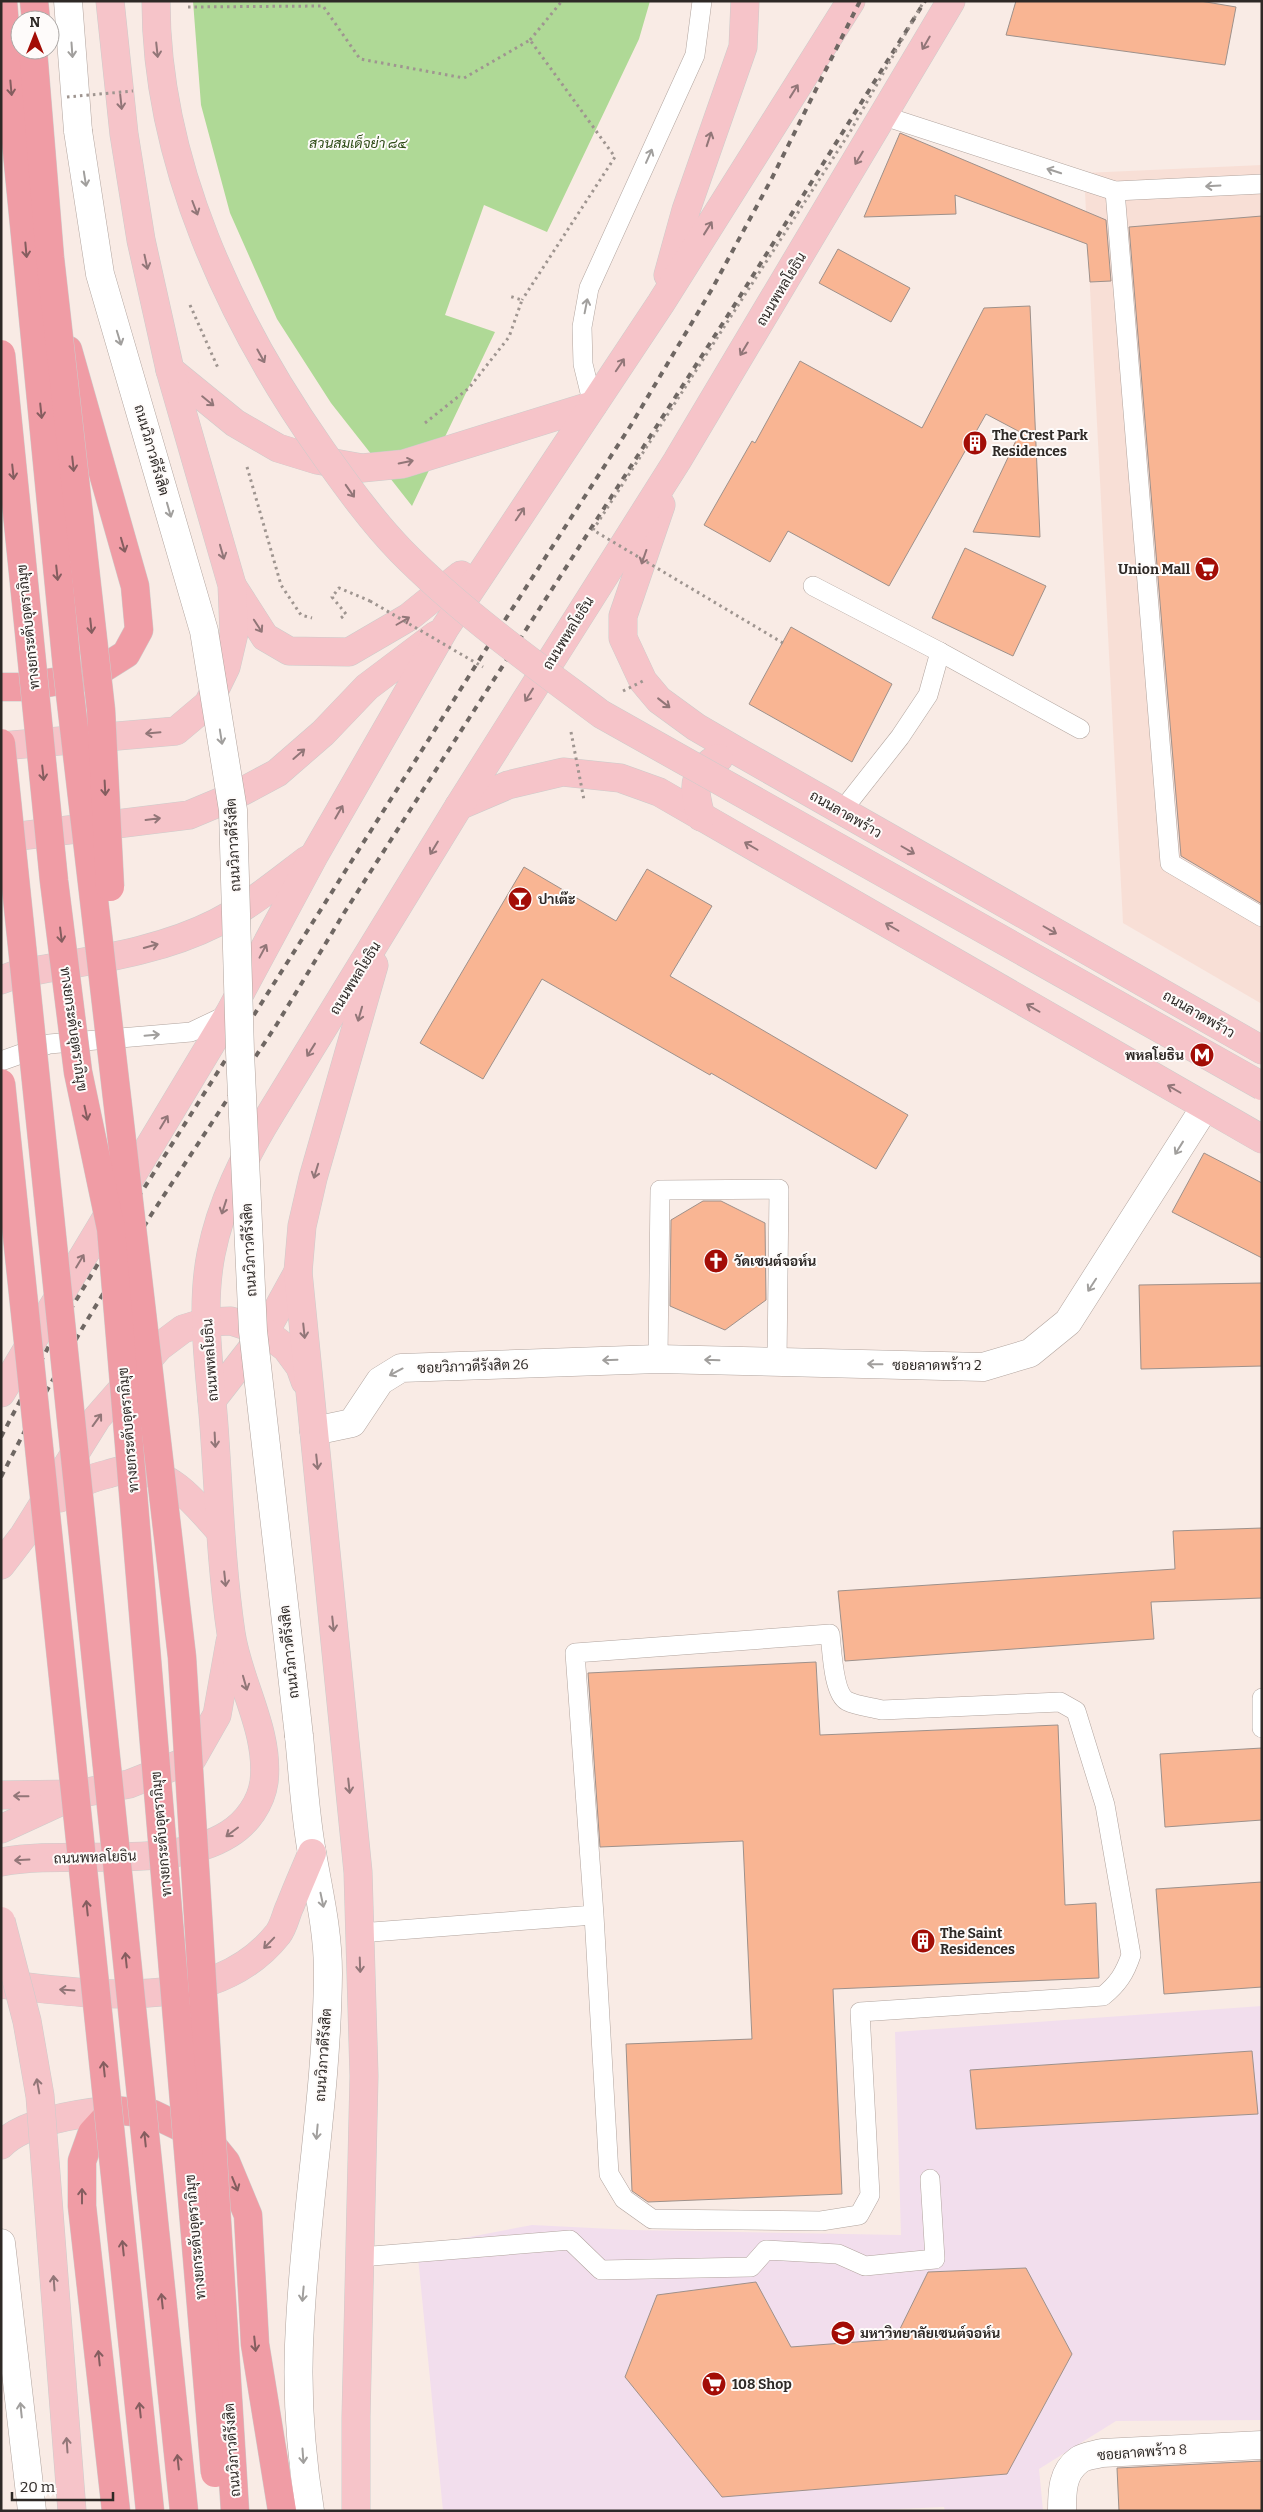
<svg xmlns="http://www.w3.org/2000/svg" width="1263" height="2512" viewBox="0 0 1263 2512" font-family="Bitter,Sarabun,serif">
<rect width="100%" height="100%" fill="#f9ebe5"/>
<path fill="#f8dfd6" d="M1262 165V1004L1123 923 1084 173Z"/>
<path fill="#f2deed" d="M1262 2006V2420L1116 2421 1039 2469 1043 2511H945L944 2507 853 2511H443L417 2247 532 2225 632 2230 901 2235 895 2032Z"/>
<path fill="#afd996" d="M193 1H650L639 39 547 232 484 205 445 315 495 332 412 506 331 403 277 319 230 213 201 105Z"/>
<g fill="#f9b593" stroke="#9e918b">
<path d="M1016 1H1200L1236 7 1225 65 1006 35Z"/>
<path d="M900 133 1106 220 1111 281 1090 282 1087 244 955 195 956 214 864 217Z"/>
<path d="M1262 216V904L1181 856 1129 227Z"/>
<path d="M838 249 910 288 891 322 819 283Z"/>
<path d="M1030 306 1040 537 973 532 1020 432 986 414 889 586 788 531 770 562 704 525 752 441 755 443 800 361 922 428 984 308Z"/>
<path d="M965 548 1046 586 1013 656 932 618Z"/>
<path d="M791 627 892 684 852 762 749 704Z"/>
<path d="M524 867 616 921 647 869 712 906 670 976 908 1115 876 1169 711 1073 710 1075 542 979 483 1079 420 1043Z"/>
<path d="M1204 1153 1262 1183V1258L1172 1212Z"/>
<path d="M703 1201H721L765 1223 766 1300 725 1330 670 1306 671 1220Z"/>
<path d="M1262 1283V1366L1141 1369 1139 1285Z"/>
<path d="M1262 1528V1598L1151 1602 1154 1639 845 1661 838 1591 1175 1569 1173 1531Z"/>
<path d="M816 1662 820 1735 1058 1725 1065 1905 1096 1903 1099 1978 833 1989 842 2194 648 2202 632 2191 626 2044 752 2039 743 1841 600 1847 588 1673Z"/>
<path d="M1262 1748V1820L1165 1827 1160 1754Z"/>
<path d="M1262 1882V1987L1164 1994 1156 1889Z"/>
<path d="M1252 2051 1258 2114 976 2129 970 2070Z"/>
<path d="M1026 2268 1072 2354 1007 2474 722 2497 625 2377 657 2295 756 2282 791 2347 895 2339 928 2272Z"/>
<path d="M1262 2461V2511H1119L1117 2468Z"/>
</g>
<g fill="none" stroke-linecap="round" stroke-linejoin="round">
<defs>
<g id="lane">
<path d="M884 116 1115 191 1262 184"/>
<path d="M1115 191 1170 863 1262 917"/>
<path d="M593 405 583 364 582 327 589 288 695 55 702 1"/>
<path d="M813 586 940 652 1080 729"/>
<path d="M841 812 900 737 928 695 940 652"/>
<path d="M1 1061 49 1044 191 1032 229 1014"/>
<path d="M658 1359 660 1190 779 1189 777 1363"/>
<path d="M1262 1698V1728"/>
<path d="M359 1933 594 1915 575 1653 830 1634C832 1650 833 1693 847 1701 857 1706 871 1707 882 1710L1060 1702 1076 1711 1105 1805 1131 1955C1125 1973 1118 1984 1103 1996L860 2012 870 2195 859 2215 821 2221 652 2219 624 2199 609 2174 594 1915"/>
<path d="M360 2257 570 2240 601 2270 751 2267 766 2250 838 2254 865 2266 935 2259 930 2179"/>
</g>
<g id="street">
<path d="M314 1431 352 1423 380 1381 401 1368 658 1359 983 1367 1030 1353 1068 1322 1205 1107"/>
<path d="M1062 2511C1062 2492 1062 2472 1079 2460 1084 2456 1095 2455 1102 2453L1262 2445"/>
</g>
<g id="secondary">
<path d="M68 1 78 131"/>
<path d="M299 1736C303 1775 305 1815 312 1853 319 1894 328 1931 328 1973 327 2090 306 2207 300 2324 296 2386 300 2449 310 2511"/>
<path d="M1 2243 32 2511"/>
</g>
<g id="primary">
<path d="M668 275 686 210 743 47 745 1"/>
<path d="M170 370 235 423 278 448 317 460 362 468 403 464 593 405"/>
<path d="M661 505 623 616V638L643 681 659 700 696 727 744 755 1262 1050"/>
<path d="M233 587 265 637 289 651 349 652 409 617 461 575"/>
<path d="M1 746 176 731 208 704 226 667 234 633 232 585 170 370 141 240 124 134 110 1"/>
<path d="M459 806 508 785 563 772 620 778 659 792 1262 1139"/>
<path d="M701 817C697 800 690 781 705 767 710 763 713 759 719 758"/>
<path d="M1 841 20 836 189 815 232 797 277 773 323 733 367 687 436 635"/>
<path d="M1 980 17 974C83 961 155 954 216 923 249 906 278 882 307 860"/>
<path d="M1 1393 229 1014 315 854 445 628 661 303 851 1"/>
<path d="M212 1400 265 1332 298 1272"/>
<path d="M60 1498C72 1485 91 1478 108 1474 115 1472 123 1469 130 1469 171 1471 195 1503 220 1531"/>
<path d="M1 1565 24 1535 97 1418 159 1347 183 1329 206 1322 231 1321 265 1332 286 1348 300 1367 305 1381"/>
<path d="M1 1795 77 1794 129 1784 192 1759 217 1715 230 1642"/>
<path d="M1 1829 64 1800"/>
<path d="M1 1862C70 1849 171 1871 229 1834 247 1823 261 1803 264 1782 270 1731 238 1682 231 1633 221 1565 219 1495 214 1426 210 1370 200 1310 211 1254 221 1203 244 1157 271 1113L459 806 677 461 951 1"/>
<path d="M1 1984C91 1994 214 2015 278 1934 284 1926 286 1914 290 1906 297 1888 305 1870 312 1853"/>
<path d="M1 2145C24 2121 81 2113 113 2110"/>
<path d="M356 2511V2417L364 2076 358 1872 298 1272 302 1226 313 1178 374 965"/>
</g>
<g id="highway">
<path d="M3 1 6 39"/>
<path d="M34 1 36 20"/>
<path d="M1 687H22L91 676 126 654 139 630 135 586 68 350"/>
<path d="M116 2511 82 2206V2161L92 2133 113 2110 153 2114 209 2141 226 2162 248 2215 255 2344 282 2511"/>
</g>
</defs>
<use href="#lane" stroke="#b1a49e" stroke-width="20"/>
<use href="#street" stroke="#b1a49e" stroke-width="29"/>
<use href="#secondary" stroke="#b1a49e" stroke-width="29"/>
<use href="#primary" stroke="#cdcccb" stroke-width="29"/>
<use href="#highway" stroke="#cdcccb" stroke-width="29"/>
<g stroke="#9f9590" stroke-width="3" stroke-dasharray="2.5 4" stroke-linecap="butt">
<path d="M188 7 323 6 360 59 464 78 530 40 615 157 522 300"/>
<path d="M530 40 562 1"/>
<path d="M190 305 218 368"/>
<path d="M425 423 469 388 509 337 522 300 509 296"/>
<path d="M247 467 281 585 301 615 312 618"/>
<path d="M341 618 346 614 332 597 339 588 370 601"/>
</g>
<use href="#lane" stroke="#fff" stroke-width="19"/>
<use href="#street" stroke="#fff" stroke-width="28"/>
<use href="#secondary" stroke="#fff" stroke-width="28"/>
<use href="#primary" stroke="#f6c4c9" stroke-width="28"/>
<use href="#highway" stroke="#f09ca5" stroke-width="28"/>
<g stroke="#6f6763" stroke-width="4" stroke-dasharray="6 6" stroke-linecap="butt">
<path d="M1 1437 51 1342 134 1204 483 654 631 425 712 289 772 178 860 1"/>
<path d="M1 1477 34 1413 83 1327 151 1215 277 1024 344 913 732 309 925 1"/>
</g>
<defs>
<path id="secondary-bridge" d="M78 131 100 274 204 631 233 810 240 1052 253 1331 299 1736"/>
<g id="primary-bridge">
<path d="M156 1C156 162 231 322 322 451 347 486 371 520 401 551 461 612 533 663 601 714L1262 1086"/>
<path d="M1 1921 27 2021 40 2096 72 2511"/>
</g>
<g id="highway-bridge">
<path d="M6 39 67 668 182 1657 235 2511"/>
<path d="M33 50 50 258 101 710 110 887"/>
<path d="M1 354 54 881 78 1072 111 1229 215 2473"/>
<path d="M1 743 184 2511"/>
<path d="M1 1083 150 2511"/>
</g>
</defs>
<use href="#secondary-bridge" stroke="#b1a49e" stroke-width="29" stroke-linecap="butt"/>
<use href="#primary-bridge" stroke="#cdcccb" stroke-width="29" stroke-linecap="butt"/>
<use href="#highway-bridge" stroke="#cdcccb" stroke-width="29" stroke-linecap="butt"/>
<g stroke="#9f9590" stroke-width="3" stroke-dasharray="2.5 4" stroke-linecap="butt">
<path d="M67 97 133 91"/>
<path d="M370 601 483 667"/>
<path d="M783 643 593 530 850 132 924 1"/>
<path d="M623 691 643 681"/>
<path d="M571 732 584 800"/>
</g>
<use href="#secondary-bridge" stroke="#fff" stroke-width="28"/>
<use href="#primary-bridge" stroke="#f6c4c9" stroke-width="28"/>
<use href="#highway-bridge" stroke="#f09ca5" stroke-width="28"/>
</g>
<defs><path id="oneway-shaft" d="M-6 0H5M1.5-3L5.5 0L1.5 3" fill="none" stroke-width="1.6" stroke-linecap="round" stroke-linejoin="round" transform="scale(1.25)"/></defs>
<g stroke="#927678">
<use href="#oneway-shaft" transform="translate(926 43) rotate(120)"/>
<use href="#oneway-shaft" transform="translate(157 50) rotate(84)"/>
<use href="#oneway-shaft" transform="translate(794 91) rotate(-58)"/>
<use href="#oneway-shaft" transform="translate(121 102) rotate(84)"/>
<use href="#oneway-shaft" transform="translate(709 139) rotate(-72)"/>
<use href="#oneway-shaft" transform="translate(859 158) rotate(121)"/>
<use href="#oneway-shaft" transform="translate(195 208) rotate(69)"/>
<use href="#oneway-shaft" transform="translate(708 228) rotate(-58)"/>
<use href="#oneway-shaft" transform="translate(146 262) rotate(78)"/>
<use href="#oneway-shaft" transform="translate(744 349) rotate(121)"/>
<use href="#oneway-shaft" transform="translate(261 356) rotate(61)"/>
<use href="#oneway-shaft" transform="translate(620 365) rotate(-56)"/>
<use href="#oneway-shaft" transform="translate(208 401) rotate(39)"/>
<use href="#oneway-shaft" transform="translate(406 462) rotate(-12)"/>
<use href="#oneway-shaft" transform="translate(350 491) rotate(55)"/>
<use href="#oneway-shaft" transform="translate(520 514) rotate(-56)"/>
<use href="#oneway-shaft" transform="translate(222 552) rotate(74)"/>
<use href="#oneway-shaft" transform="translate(644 557) rotate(109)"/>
<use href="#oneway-shaft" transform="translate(403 621) rotate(-30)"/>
<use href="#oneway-shaft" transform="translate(258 626) rotate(57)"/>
<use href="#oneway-shaft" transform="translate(529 695) rotate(122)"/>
<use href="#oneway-shaft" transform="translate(664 703) rotate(38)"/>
<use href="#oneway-shaft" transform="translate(153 733) rotate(175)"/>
<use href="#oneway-shaft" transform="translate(299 754) rotate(-41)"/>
<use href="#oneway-shaft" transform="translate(339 812) rotate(-60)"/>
<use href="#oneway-shaft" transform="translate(153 819) rotate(-7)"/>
<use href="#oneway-shaft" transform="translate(751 846) rotate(-150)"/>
<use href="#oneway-shaft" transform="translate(434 848) rotate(121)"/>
<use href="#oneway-shaft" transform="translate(908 850) rotate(30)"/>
<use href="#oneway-shaft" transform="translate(892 927) rotate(-150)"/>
<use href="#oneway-shaft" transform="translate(1050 930) rotate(30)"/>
<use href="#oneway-shaft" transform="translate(151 946) rotate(-16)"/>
<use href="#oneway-shaft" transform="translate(263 951) rotate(-62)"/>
<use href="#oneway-shaft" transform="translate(1033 1008) rotate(-150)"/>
<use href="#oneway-shaft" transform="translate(360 1014) rotate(106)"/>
<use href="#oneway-shaft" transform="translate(311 1050) rotate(122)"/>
<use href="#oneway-shaft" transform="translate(1174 1089) rotate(-150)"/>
<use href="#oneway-shaft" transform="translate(164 1122) rotate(-59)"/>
<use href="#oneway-shaft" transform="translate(316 1171) rotate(107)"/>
<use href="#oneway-shaft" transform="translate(224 1207) rotate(108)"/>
<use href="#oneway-shaft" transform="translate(80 1261) rotate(-59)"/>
<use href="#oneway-shaft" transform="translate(304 1331) rotate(84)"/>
<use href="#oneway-shaft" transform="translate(97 1420) rotate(-54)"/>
<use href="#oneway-shaft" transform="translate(215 1440) rotate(87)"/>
<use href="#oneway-shaft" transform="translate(317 1462) rotate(84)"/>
<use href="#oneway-shaft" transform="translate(225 1579) rotate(84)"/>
<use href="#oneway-shaft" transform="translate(333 1624) rotate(84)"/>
<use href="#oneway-shaft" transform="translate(245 1683) rotate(74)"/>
<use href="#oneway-shaft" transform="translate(349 1786) rotate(84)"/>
<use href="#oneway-shaft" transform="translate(21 1796) rotate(-179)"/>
<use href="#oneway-shaft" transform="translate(232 1832) rotate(143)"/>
<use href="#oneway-shaft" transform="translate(22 1860) rotate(177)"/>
<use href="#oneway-shaft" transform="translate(269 1943) rotate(134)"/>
<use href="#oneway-shaft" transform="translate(360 1965) rotate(88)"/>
<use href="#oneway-shaft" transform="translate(67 1990) rotate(-176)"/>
<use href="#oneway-shaft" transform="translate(38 2086) rotate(-100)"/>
<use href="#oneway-shaft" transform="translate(54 2283) rotate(-94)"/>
<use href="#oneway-shaft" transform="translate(67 2445) rotate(-94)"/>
</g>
<g stroke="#a19f9d">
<use href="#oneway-shaft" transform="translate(72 50) rotate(86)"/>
<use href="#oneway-shaft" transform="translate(649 156) rotate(-66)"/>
<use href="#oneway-shaft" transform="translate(1054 171) rotate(-162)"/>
<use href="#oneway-shaft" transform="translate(85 179) rotate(81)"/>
<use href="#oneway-shaft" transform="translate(1213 186) rotate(177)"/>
<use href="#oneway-shaft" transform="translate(586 306) rotate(-79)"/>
<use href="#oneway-shaft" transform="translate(119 338) rotate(73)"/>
<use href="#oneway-shaft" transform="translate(169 510) rotate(74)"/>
<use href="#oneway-shaft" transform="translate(221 737) rotate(81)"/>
<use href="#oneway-shaft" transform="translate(152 1035) rotate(-5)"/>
<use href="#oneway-shaft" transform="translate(1179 1148) rotate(122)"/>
<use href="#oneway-shaft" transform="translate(1092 1285) rotate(123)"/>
<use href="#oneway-shaft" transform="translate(610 1360) rotate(178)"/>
<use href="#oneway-shaft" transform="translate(712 1360) rotate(-178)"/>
<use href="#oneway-shaft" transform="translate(875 1364) rotate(-179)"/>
<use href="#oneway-shaft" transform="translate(396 1372) rotate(152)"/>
<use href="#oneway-shaft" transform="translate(322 1900) rotate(78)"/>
<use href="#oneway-shaft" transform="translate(317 2132) rotate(95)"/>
<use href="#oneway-shaft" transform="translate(303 2294) rotate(95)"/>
<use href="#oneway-shaft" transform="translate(21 2410) rotate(-96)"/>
<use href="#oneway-shaft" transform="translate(303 2456) rotate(86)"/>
</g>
<g stroke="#855d5f">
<use href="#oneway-shaft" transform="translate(11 88) rotate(85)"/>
<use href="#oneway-shaft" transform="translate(26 250) rotate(85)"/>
<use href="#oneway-shaft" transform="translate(41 411) rotate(84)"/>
<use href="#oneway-shaft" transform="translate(73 464) rotate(84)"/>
<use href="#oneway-shaft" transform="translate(13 472) rotate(84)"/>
<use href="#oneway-shaft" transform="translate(123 545) rotate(74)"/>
<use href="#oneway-shaft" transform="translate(57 573) rotate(84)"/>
<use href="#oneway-shaft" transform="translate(91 626) rotate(84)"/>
<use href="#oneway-shaft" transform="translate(43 773) rotate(84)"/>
<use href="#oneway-shaft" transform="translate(105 788) rotate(87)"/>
<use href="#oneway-shaft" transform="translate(61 935) rotate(83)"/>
<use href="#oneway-shaft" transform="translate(86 1113) rotate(78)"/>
<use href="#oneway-shaft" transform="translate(87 1908) rotate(-96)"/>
<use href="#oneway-shaft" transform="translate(126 1960) rotate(-96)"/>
<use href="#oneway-shaft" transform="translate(104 2069) rotate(-96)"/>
<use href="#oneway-shaft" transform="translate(145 2139) rotate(-96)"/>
<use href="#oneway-shaft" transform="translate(235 2184) rotate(68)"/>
<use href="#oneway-shaft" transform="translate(82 2196) rotate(-90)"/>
<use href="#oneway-shaft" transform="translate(123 2248) rotate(-96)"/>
<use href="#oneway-shaft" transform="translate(162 2301) rotate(-96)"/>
<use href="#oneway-shaft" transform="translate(255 2344) rotate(84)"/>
<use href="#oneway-shaft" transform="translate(99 2358) rotate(-96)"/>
<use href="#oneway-shaft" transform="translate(140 2410) rotate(-96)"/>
<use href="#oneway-shaft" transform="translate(178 2462) rotate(-96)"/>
</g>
<defs>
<symbol id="building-disc" viewBox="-11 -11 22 22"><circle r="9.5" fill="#a30d06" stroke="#fefbfa"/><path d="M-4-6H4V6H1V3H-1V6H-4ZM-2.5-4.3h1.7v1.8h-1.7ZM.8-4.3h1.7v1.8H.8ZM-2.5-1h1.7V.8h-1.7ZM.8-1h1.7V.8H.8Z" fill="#fff"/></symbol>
<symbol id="supermarket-disc" viewBox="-11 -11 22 22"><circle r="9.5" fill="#a30d06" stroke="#fefbfa"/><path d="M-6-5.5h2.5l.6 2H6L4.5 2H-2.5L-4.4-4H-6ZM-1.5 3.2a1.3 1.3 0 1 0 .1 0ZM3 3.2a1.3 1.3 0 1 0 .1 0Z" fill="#fff"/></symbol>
<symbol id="bar-disc" viewBox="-11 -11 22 22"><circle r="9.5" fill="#a30d06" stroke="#fefbfa"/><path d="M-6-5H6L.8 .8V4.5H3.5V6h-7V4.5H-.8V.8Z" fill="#fff"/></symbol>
<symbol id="metro-disc" viewBox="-11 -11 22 22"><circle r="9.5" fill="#a30d06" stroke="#fefbfa"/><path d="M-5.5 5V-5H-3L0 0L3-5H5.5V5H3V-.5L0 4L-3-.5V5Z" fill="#fff"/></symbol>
<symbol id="church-disc" viewBox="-11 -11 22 22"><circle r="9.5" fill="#a30d06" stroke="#fefbfa"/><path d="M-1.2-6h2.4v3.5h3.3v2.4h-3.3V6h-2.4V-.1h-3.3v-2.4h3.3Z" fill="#fff"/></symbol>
<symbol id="university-disc" viewBox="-11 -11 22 22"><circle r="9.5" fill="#a30d06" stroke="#fefbfa"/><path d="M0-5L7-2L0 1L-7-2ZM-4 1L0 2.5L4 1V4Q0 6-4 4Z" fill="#fff"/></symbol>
</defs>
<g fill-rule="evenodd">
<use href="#building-disc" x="961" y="429" width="28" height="28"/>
<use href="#supermarket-disc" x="1193" y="555" width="28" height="28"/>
<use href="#bar-disc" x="506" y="885" width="28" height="28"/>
<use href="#metro-disc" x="1188" y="1041" width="28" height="28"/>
<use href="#church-disc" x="702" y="1247" width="28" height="28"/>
<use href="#building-disc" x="909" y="1927" width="28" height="28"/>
<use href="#university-disc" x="829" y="2319" width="28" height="28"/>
<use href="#supermarket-disc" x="700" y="2370" width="28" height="28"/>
</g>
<g text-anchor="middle" stroke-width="4" stroke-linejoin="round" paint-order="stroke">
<g font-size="14" font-style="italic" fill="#2d4b16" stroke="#fefbfa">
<text x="358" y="148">สวนสมเด็จย่า ๘๔</text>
</g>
<g font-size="14" fill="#2e2926" stroke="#fefbfa">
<text transform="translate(781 289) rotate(-59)" y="5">ถนนพหลโยธิน</text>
<text transform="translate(152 450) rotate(74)" y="5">ถนนวิภาวดีรังสิต</text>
<text transform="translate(28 627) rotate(-96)" y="5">ทางยกระดับอุตราภิมุข</text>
<text transform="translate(568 633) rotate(-58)" y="5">ถนนพหลโยธิน</text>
<text transform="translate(846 814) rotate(30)" y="5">ถนนลาดพร้าว</text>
<text transform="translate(233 845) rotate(-93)" y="5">ถนนวิภาวดีรังสิต</text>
<text transform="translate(355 978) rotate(-58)" y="5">ถนนพหลโยธิน</text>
<text transform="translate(1199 1014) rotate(30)" y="5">ถนนลาดพร้าว</text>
<text transform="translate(74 1029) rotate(82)" y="5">ทางยกระดับอุตราภิมุข</text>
<text transform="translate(249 1250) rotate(-93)" y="5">ถนนวิภาวดีรังสิต</text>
<text transform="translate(210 1360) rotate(-94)" y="5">ถนนพหลโยธิน</text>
<text x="937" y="1370">ซอยลาดพร้าว 2</text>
<text transform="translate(473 1366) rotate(-2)" y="5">ซอยวิภาวดีรังสิต 26</text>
<text transform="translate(128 1430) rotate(-95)" y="5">ทางยกระดับอุตราภิมุข</text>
<text transform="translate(289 1652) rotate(-96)" y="5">ถนนวิภาวดีรังสิต</text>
<text transform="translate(161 1834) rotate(-95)" y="5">ทางยกระดับอุตราภิมุข</text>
<text transform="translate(95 1857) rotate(-2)" y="5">ถนนพหลโยธิน</text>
<text transform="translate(323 2055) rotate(-86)" y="5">ถนนวิภาวดีรังสิต</text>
<text transform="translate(195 2237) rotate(-95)" y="5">ทางยกระดับอุตราภิมุข</text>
<text transform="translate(232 2450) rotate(-94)" y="5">ถนนวิภาวดีรังสิต</text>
<text transform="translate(1142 2452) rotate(-4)" y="5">ซอยลาดพร้าว 8</text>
</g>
<g font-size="14" font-weight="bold" fill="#2e2926" stroke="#fefbfa" text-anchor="start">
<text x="992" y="440">The Crest Park<tspan x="992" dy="16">Residences</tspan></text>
<text x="1190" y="574" text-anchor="end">Union Mall</text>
<text x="538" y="904">ปาเต๊ะ</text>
<text x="1184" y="1060" text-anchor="end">พหลโยธิน</text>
<text x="734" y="1266">วัดเซนต์จอห์น</text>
<text x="940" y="1938">The Saint<tspan x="940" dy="16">Residences</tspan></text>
<text x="860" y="2338">มหาวิทยาลัยเซนต์จอห์น</text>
<text x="732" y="2389">108 Shop</text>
</g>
</g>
<rect width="1263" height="2512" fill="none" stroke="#2e2926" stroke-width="5"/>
<g transform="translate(35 35)"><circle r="24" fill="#fefbfa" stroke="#aba7a5"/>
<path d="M0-4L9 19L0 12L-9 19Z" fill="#a30d06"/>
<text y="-8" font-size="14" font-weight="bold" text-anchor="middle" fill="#2e2926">N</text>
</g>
<path d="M12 2492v8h101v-8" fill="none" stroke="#2e2926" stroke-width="2.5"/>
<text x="20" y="2492" font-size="15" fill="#2e2926" stroke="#fefbfa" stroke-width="4" paint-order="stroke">20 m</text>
</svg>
